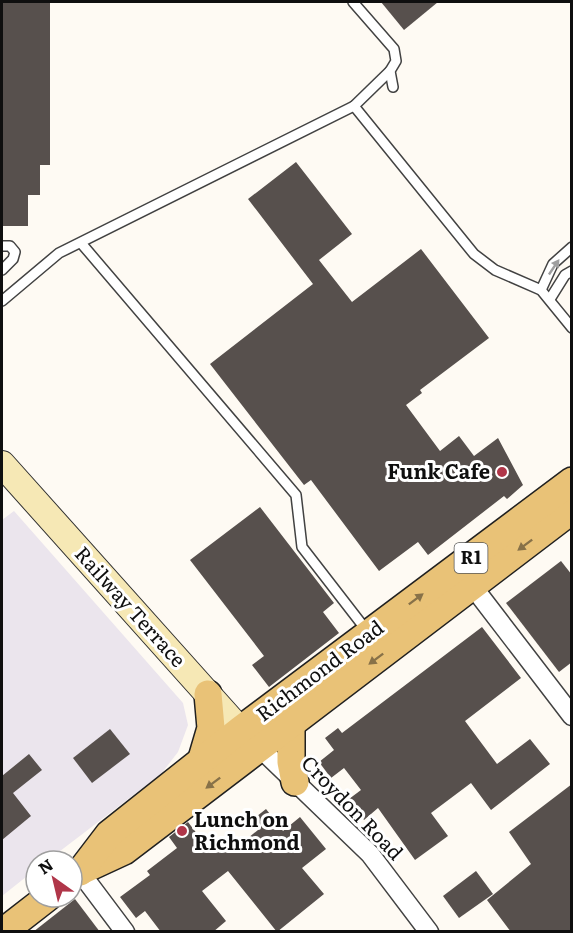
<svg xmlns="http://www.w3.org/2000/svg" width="573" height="933" viewBox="0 0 573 933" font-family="Literata,serif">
<rect width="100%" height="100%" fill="#fefaf3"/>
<path fill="#ebe5ed" d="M14 511 183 703 188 725 178 752 161 774 47 861H36V869L2 896V520Z"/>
<g fill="#57504d">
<path d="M2 2H50V165H40V195H28V226H2Z"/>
<path d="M381 2H438L404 30Z"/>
<path d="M296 162 352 234 319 260 352 302 421 249 489 338 420 390 422 393 406 405 440 451 459 436 474 456 498 438 523 485 507 499 504 496 428 555 418 542 379 571 311 480 304 485 210 364 313 284 248 199Z"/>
<path d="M260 507 334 603 323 612 339 633 269 687 252 665 264 656 190 560Z"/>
<path d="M561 561 572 575V662L559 672 506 603Z"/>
<path d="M482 627 521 678 465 721 497 764 530 739 550 764 491 810 471 783 431 813 448 836 415 860 378 808 364 820 349 799 361 790 344 768 331 778 319 762 334 750 325 738 338 728 342 733Z"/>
<path d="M110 729 130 754 92 783 73 758Z"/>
<path d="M29 754 42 770 13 793 31 816 2 840V776Z"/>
<path d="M572 784V932H511L487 900 531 864 509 832Z"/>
<path d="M266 809 283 831 300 817 326 849 302 868 324 894 277 932 228 871 202 891 226 921 213 932H161L145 911 136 918 120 897 150 875 147 871 177 848 169 837 188 822 210 851 229 836 237 847 258 830 251 821Z"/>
<path d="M476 871 493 894 459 918 443 896Z"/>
<path d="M75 899 100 932H33Z"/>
</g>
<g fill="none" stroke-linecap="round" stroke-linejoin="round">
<defs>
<g id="service">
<path d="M353 2 394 49 396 61 390 71 393 87"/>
<path d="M354 106 390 71"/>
<path d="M81 243 296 495 302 547 367 631"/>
<path d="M2 246H10L15 252 13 259 2 270"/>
<path d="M541 290 553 264 572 247"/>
<path d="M550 299 565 275 572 271"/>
<path d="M2 301 59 253 354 106 474 254 495 270 541 290 572 328"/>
</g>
<g id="minor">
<path d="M467 579 572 716"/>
<path d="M260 748 370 854 429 932"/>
<path d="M80 872 125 932"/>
</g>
<path id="secondary" d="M2 464 240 730 255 744"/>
<g id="primary">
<path d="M291 724V762L295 782"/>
<path d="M201 762 211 728 208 694"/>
<path d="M83 870 124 851 572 510"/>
<path d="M80 872 109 834 240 730 572 481"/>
<path d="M3 932 48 897"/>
</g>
</defs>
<use href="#service" stroke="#424242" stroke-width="12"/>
<use href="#minor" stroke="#424242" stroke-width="21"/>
<use href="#secondary" stroke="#313131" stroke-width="28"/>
<use href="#primary" stroke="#202020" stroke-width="30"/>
<use href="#service" stroke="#fff" stroke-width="9"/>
<use href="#minor" stroke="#fff" stroke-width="18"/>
<use href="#secondary" stroke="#f6e8b5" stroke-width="26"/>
<use href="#primary" stroke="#e9c277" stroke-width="27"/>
</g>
<defs><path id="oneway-solid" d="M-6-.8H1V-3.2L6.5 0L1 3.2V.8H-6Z" transform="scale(1.5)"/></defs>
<use fill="#9f9f9f" href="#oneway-solid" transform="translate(554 267) rotate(-56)"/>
<g fill="#877148">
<use href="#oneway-solid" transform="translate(525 545) rotate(143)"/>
<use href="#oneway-solid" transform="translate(416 599) rotate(-37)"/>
<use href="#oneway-solid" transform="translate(376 659) rotate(143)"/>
<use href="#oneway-solid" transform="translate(213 783) rotate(143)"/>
</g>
<g fill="#b03649" stroke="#fff" stroke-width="2">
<circle cx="502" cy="472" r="6"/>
<circle cx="182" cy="831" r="6"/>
</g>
<g text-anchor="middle" stroke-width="6" stroke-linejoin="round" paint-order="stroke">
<rect fill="#fff" stroke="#575757" stroke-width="1.5" x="454.5" y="543" width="33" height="30" rx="4.5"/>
<g font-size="18" font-weight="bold" fill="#0f0f0f">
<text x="471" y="564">R1</text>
</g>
<g font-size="20" font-weight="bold" fill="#0f0f0f" stroke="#fff" text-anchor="end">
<text x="490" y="479">Funk Cafe</text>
<text x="194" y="827" text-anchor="start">Lunch on<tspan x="194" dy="23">Richmond</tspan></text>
</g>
<g font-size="20" fill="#0f0f0f" stroke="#fff">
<text transform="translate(130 607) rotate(48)" y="7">Railway Terrace</text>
<text transform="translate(320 671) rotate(-37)" y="7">Richmond Road</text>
<text transform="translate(352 808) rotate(46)" y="7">Croydon Road</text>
</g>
</g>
<rect width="573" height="933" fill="none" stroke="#0f0f0f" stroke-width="6"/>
<g transform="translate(54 879) rotate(326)"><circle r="28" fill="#ffffff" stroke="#9f9f9f" stroke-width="1.5"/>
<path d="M0-4.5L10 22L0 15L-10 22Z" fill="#b03649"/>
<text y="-9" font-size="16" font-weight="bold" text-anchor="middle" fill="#0f0f0f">N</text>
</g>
</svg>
